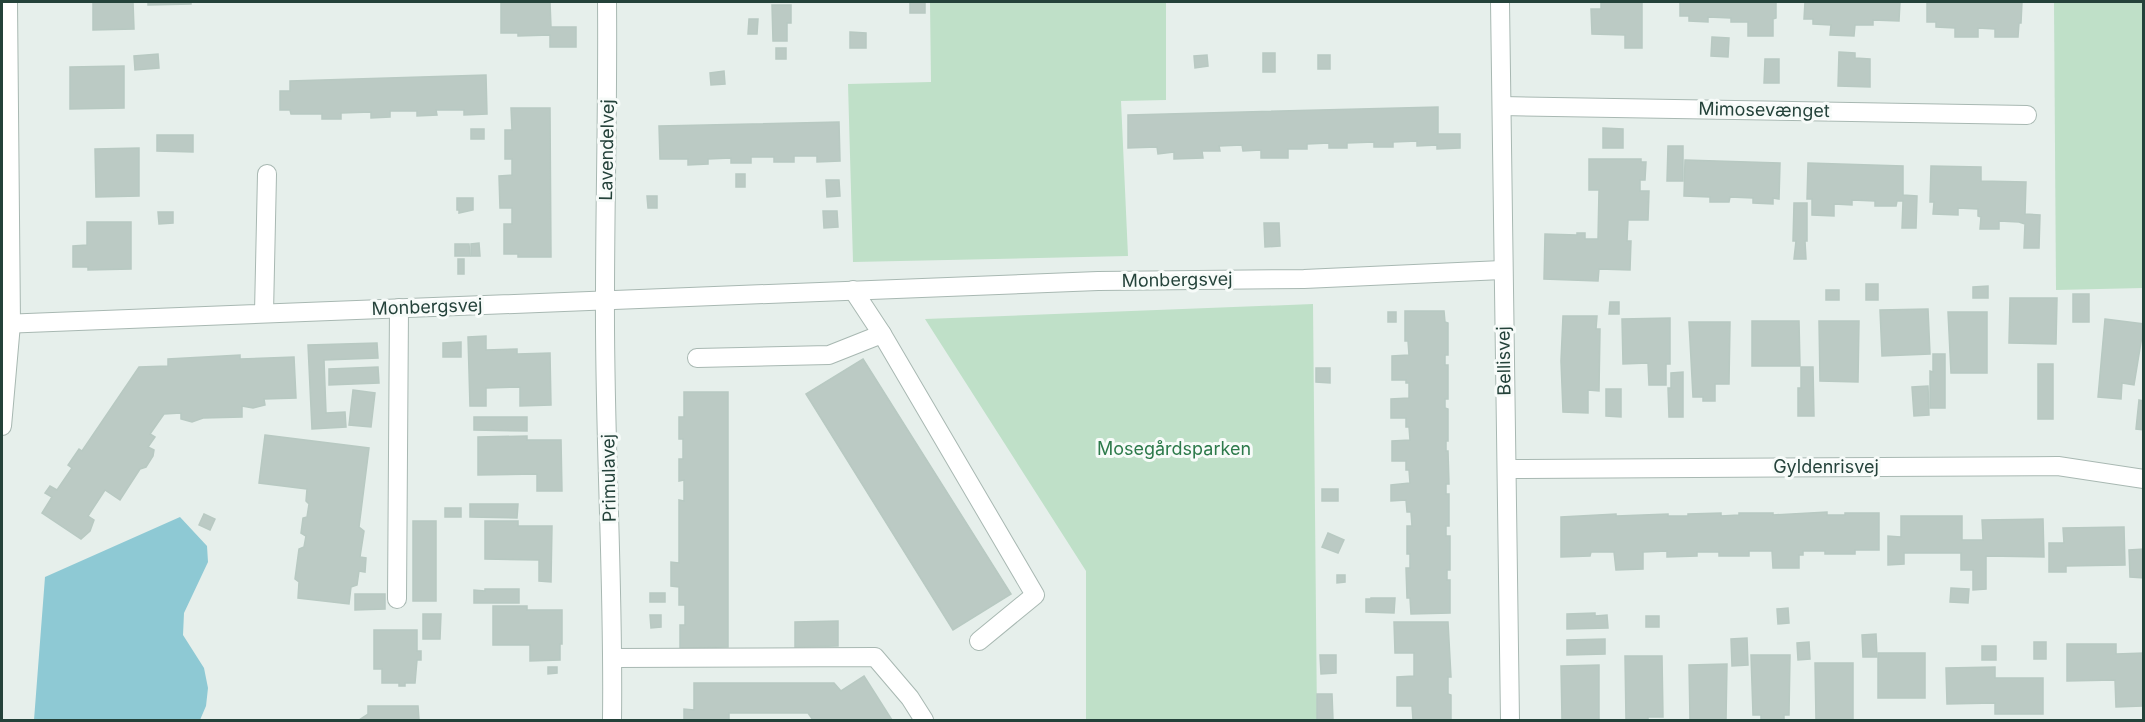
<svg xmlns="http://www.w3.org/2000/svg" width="2145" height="722" viewBox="0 0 2145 722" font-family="Inter,sans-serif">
<rect width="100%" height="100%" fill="#e6efeb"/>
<g fill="#bfe0c8">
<path d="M930 2H1166V100L1121 101 1128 256 853 262 848 84 931 82Z"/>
<path d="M2054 2H2143V288L2056 290Z"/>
<path d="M1313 304 1317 720H1086V571L925 319Z"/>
</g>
<path fill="#8ec9d4" d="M180 517 207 546 208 562 184 613 183 635 204 668 208 688 206 706 200 720H34L45 577Z"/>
<g fill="#bbcac4" stroke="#b8c9c2" stroke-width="1.5">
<path d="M93 2H133L134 29 93 30Z"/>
<path d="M148 2H191V4L148 5Z"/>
<path d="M501 2H550L551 27H576V47H550V35L518 36V33H501Z"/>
<rect x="910" y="2" width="15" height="11"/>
<path d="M1601 2H1642V48H1625V35L1592 34 1591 9H1601Z"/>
<path d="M1680 2H1776V18L1773 19V36H1748V22H1731V18L1708 17V22L1689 21V16H1680Z"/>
<path d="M1805 2H1900L1899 21 1873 20V25H1855L1854 36 1830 35 1831 25 1813 24V19H1804Z"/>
<path d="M1927 2H2022L2021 23H2019L2018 37H1995V29L1978 28V37H1955V28L1936 27V22H1927Z"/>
<path d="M772 5H791V23H787V41H773Z"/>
<path d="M749 19H758L757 34H748Z"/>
<path d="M850 32 866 33V48H850Z"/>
<path d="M1712 37 1729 38 1728 57 1711 56Z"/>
<rect x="776" y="48" width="10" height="11"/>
<path d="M1839 52 1855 53V58L1870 59V87L1838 86Z"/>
<rect x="1263" y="53" width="12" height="19"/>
<path d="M158 54 159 68 135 70 134 56Z"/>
<path d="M1207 55 1208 66 1195 68 1194 56Z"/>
<rect x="1318" y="55" width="12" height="14"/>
<path d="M1765 59H1779V83H1764Z"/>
<path d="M124 66V108L70 109V67Z"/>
<path d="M724 71 725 84 711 85 710 73Z"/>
<path d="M486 75 487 114 464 115V110H436L437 115 417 116V111H390V117L371 118V112L341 113V119H322V114H291L290 110H280V91H290V81Z"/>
<path d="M1438 107V134H1460V148L1437 149V145L1417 146V141L1393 142V147H1374V142L1347 143V148H1329V143L1307 144V149H1288V158H1261V150L1243 151 1242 145 1219 146 1220 151H1202L1203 158 1174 159V152L1158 154 1157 147 1128 148V115Z"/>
<path d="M511 108H550L551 257H518V254H504V224H512V208H500L499 176 512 175V159H505V130H512Z"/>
<path d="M839 122 840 161 817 162V156H794V162H774V157H751V163H731V158L708 159V164L688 165V159H660L659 126Z"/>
<path d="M1603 128 1623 129V148H1603Z"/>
<rect x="471" y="129" width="13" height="10"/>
<path d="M157 135H193V152L157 151Z"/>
<path d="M1668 146H1683V181H1667Z"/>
<path d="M139 148V196L96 197 95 149Z"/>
<path d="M1589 159H1641V162H1646L1645 180H1640V191H1649L1648 220H1628L1627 241H1631L1630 270 1599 269 1598 281 1544 279 1545 234 1577 235V233H1585V239H1598L1599 190H1589Z"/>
<path d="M1685 160 1780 163 1779 199 1773 198V204L1753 203V198L1730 197 1729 202H1710V197L1684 196Z"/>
<path d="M1808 163 1903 166V195L1917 196 1916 228H1902L1903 201H1897L1896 206H1875V201L1852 200V205L1834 204V216L1812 215V199H1807Z"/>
<path d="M1931 166 1981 167V181L2026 182 2025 214 2040 215 2039 248H2024L2025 224 2019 222 1999 221V229H1980L1981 217 1978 216V209L1958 208V215L1933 214 1934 202H1930Z"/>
<rect x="736" y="174" width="9" height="13"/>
<path d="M826 180H839L840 196 827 197Z"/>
<path d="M647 196H657V208H648Z"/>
<path d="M457 198H473V210L459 213V210H457Z"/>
<path d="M1794 203H1807V241H1805L1806 259H1794L1796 241H1793Z"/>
<path d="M823 211H837L838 227 824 228Z"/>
<path d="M158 212H173V223L159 224Z"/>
<path d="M87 222H131V269L88 270V267H73V246L87 245Z"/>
<path d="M1264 223H1279L1280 246 1265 247Z"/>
<path d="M479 243 480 256H471V244Z"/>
<path d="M455 244H469L470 256H455Z"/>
<rect x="458" y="259" width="6" height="15"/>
<rect x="1866" y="284" width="12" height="16"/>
<path d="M1988 286V298H1973V287Z"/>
<rect x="1826" y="290" width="13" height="10"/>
<rect x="2073" y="294" width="16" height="28"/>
<path d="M2010 298H2057L2056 344 2009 343Z"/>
<path d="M1610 302H1619V314H1609Z"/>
<path d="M1928 309 1930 354 1882 356 1880 310Z"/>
<path d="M1405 311H1444L1445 322 1448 323V355H1445V365H1448V399H1445V408L1448 409V441H1446V451H1448L1449 484H1446V494H1449V526H1446V536H1450V570H1447V580H1450V613L1411 614 1410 598H1407L1406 568H1410V554H1407V526H1412L1411 512H1407L1406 500 1391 501V485L1410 483 1409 470H1406V461H1392V441L1410 440 1409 427H1406V418H1391V399L1409 398V383H1406V380H1392V356L1409 355 1408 341H1405Z"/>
<rect x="1388" y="312" width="8" height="10"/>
<path d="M1948 312H1987V373H1951Z"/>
<path d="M1563 316H1597L1596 329H1600L1599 391 1588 390V413L1563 412 1561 361Z"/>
<path d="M1670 318V364H1666V385H1649L1648 363 1623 364 1622 319Z"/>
<path d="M2105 319 2144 324 2134 385 2122 383 2121 399 2098 397Z"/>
<path d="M1752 321H1799L1800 366H1752Z"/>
<path d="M1819 321H1859L1858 382 1820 381Z"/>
<path d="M1689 322H1730L1729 384H1715V401H1703V397H1693Z"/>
<path d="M486 336V350L517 349V354L550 353 551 405 520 406V387L486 388V406H470L468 337Z"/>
<path d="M461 342V357H443V343Z"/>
<path d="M377 343 378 358 324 360 326 413 345 412 346 427 312 429 308 345Z"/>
<path d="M1933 354H1945V408H1930V371L1933 372Z"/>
<path d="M240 355V359L294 357 296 398 264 399 265 405 253 408 242 406V417L203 418 192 422 181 419V413L164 414 150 434 155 437 148 447 154 450 153 456 146 467 140 469 120 500 105 490 88 516 94 520 90 531 81 539 42 513 52 497 45 493 50 486 57 490 72 468 68 465 79 449 82 451 139 367 168 366V359Z"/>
<path d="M863 359 1011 594 953 630 806 394Z"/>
<rect x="2038" y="364" width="15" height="55"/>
<path d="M378 367 379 383 329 385V369Z"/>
<path d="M1801 367H1813L1814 416H1798V388H1801Z"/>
<path d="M1316 368H1330V383L1316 382Z"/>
<path d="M1683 372V417H1669L1668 388H1671V373Z"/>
<path d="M1928 386 1929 415 1914 416 1912 387Z"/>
<path d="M1606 389H1621V417L1606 416Z"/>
<path d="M353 390 375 393 371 427 349 425Z"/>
<path d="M684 392H728V647L680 648V625H685V605H679V587L671 586V562L679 563V500L684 501V480L679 481V459H683V439H679V417H684Z"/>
<path d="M2139 400 2144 401V430L2136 429Z"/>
<path d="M474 417H527V431L474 430Z"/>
<path d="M265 435 369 448 359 527 364 531 360 557 366 558 365 572 359 571 357 585 351 587 349 604 298 598 299 582 295 579 299 549 304 547 306 536 301 533 303 518 307 517 309 504 306 501 307 489 259 483Z"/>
<path d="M527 436V440H561L562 491H537V474L478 475V437Z"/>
<rect x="1322" y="489" width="16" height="12"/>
<path d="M470 504H518L517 518 470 517Z"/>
<rect x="445" y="508" width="16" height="9"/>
<path d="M1827 512V515H1845V513H1879V550H1855V554H1825V551H1803V555H1799V568H1773L1772 551H1749V556H1719V552H1697V556L1667 557V551L1643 552V569L1616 570 1614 552H1591L1590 556 1561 557V517L1616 514V516L1668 514V516H1688V514L1721 513V516L1739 515V513H1773V515Z"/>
<path d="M204 514 215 519 210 530 199 525Z"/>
<path d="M1901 516H1962V540H1983L1982 520 2043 519 2044 557 1986 556V589L1973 590V570H1961V553H1904V564L1888 565V536L1901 537Z"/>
<rect x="413" y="521" width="23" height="80"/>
<path d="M485 521H518V526H552L551 582 539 581V560L485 559Z"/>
<path d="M2124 527 2125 565 2066 566V572H2049V543H2064L2063 528Z"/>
<path d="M1328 533 1344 540 1338 553 1322 547Z"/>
<path d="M2144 549V578L2130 577 2129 550Z"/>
<path d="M1337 575H1345V582L1337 583Z"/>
<path d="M1951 588 1969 589 1968 603 1950 602Z"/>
<path d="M485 589H519V603H474V590L485 591Z"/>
<rect x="650" y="593" width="15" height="9"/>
<path d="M355 594H385V609L355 610Z"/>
<path d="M1371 598H1395L1394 613 1366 612V599H1371Z"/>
<path d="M493 606H527V610H562V644H560V660L530 661V645H493Z"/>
<path d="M1788 608 1789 623 1778 624 1777 609Z"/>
<path d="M1595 613V616L1607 615 1608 628 1567 629V614Z"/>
<path d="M423 614H441L440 639H423Z"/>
<path d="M650 615H661V627L651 628Z"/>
<rect x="1646" y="616" width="13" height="11"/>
<path d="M838 621V646L795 647V622Z"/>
<path d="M1394 622H1448L1451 677H1448V694L1451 695V720H1413L1412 706H1397V677L1414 676V653H1395Z"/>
<path d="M374 630H417V651H421V660H417L415 683H405V686H399V683H382V669H374Z"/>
<path d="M1876 634 1877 657H1863L1862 635Z"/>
<path d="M1747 638 1748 665 1732 666 1731 639Z"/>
<path d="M1605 639V654L1567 655V640Z"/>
<path d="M1809 642 1810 659 1798 660 1797 643Z"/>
<rect x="2034" y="642" width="12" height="17"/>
<path d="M2067 644H2116V654L2144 653 2142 706 2116 707 2115 680 2067 681Z"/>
<rect x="1982" y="646" width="14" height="14"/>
<rect x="1878" y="653" width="47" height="45"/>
<path d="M1320 655H1336V673L1321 674Z"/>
<path d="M1751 655H1790L1789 715H1784V720H1761V715H1753Z"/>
<path d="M1625 656H1662L1663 717H1648V720H1626Z"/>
<path d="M1815 663H1853V720H1816Z"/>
<path d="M1727 664 1726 720H1690L1689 665Z"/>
<path d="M1599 665V720H1562L1561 666Z"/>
<path d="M548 667H557V673L548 674Z"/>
<path d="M1995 667V678H2043V714H1995V703L1947 704 1946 668Z"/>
<path d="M864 676 892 720H813L808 713H729V720H684V709L694 710V683H834L841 691Z"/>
<path d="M1317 694H1332L1333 720H1317Z"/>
<path d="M368 706H418L419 720H359L368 714Z"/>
</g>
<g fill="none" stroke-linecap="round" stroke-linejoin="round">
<defs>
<g id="minor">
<path d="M607 2C608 100 605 199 605 297 604 438 614 579 612 720"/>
<path d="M1500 2 1510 720"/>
<path d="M1502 106 2027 115"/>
<path d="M853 290 882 334 1035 595 979 641"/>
<path d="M264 313 267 174"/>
<path d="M2 324 1098 281 1304 279 1502 270"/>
<path d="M697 358 829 355 882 334"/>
<path d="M2 426 11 324 8 2"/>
<path d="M1507 469 2058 466 2144 479"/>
<path d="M397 599 399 308"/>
<path d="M613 658 875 657 910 698 924 720"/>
</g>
</defs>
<use href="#minor" stroke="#a8b8b2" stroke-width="20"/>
<use href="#minor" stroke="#fff" stroke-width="18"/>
</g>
<g text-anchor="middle" stroke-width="6" stroke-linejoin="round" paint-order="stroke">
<g font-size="18" fill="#24423a" stroke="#f7fbf9">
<text transform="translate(1764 110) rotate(1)" y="6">Mimosevænget</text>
<text transform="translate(607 150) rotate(-89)" y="6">Lavendelvej</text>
<text transform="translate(1177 280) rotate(-1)" y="6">Monbergsvej</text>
<text transform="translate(427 307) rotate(-2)" y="6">Monbergsvej</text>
<text transform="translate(1504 361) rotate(-91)" y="6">Bellisvej</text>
<text x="1826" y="473">Gyldenrisvej</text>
<text transform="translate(609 478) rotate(-91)" y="6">Primulavej</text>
</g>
<g font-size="18" fill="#2d7a4b" stroke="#f7fbf9">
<text x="1174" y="455">Mosegårdsparken</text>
</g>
</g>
<rect width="2145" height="722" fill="none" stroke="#24423a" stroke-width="6"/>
</svg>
